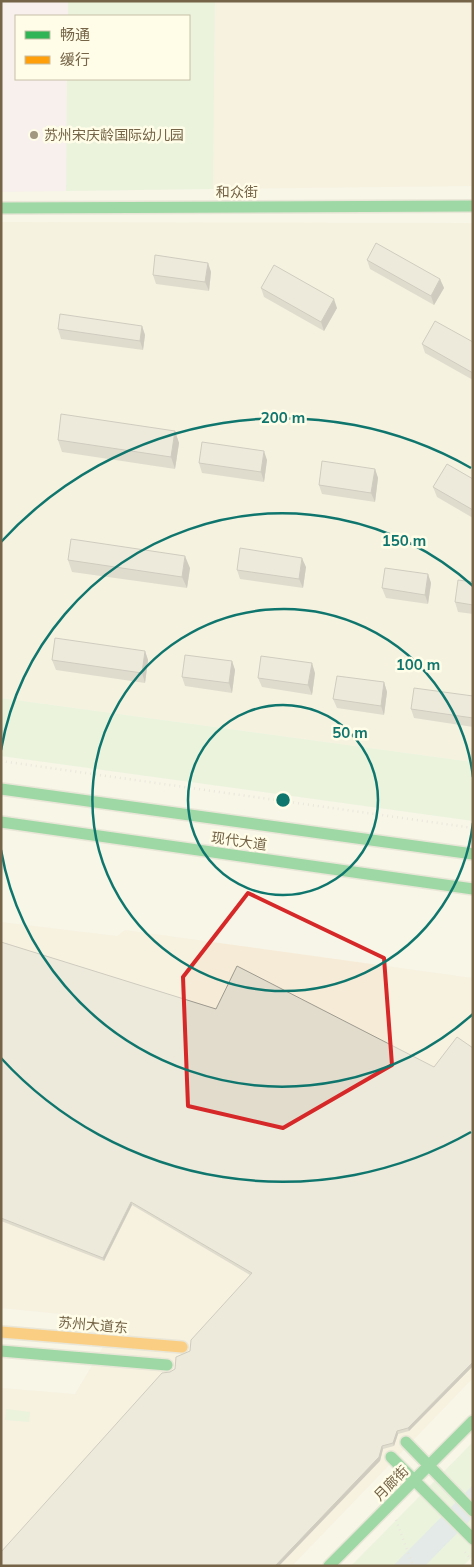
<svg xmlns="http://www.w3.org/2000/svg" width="474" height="1567" viewBox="0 0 474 1567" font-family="Mulish,'Noto Sans SC',sans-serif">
<rect width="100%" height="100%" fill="#f7f5e7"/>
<path fill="#f3eed7" d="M1 222 473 223V762L1 698Z"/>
<g fill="#f6ebd7">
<path d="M215 1H473V186L213 189Z"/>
<path d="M1 922 117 936 125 930 473 978V1378L292 1566H1V1388L75 1394 119 1320 1 1308Z"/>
</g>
<path fill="#f7e8f1" d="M1 1H68V16H16V79H67L66 191 1 192Z"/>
<g fill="#dbefd1">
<path d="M68 1H215L213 189 66 191 67 79H189V16H68Z"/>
<path d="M1 698 473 762V821L1 756Z"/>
<path d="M6 1409 30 1412 29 1422 5 1420Z"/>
<path d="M473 1442V1556L463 1566H351Z"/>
</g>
<path fill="#c9dce7" d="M473 1485V1517L425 1566H393Z"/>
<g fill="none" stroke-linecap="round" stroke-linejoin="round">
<defs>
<g id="fast">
<path d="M1 208 473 206"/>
<path d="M1 789 473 854"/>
<path d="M1 822 473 889"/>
<path d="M1 1351 167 1365"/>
<path d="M406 1442 473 1511"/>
<path d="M391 1457 473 1539"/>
<path d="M329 1566 473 1421"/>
</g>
<path id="slow" d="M1 1332 182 1347"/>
</defs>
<use href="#fast" stroke="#d7d2c3" stroke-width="14"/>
<use href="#slow" stroke="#d7d2c3" stroke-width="14"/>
<g stroke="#d9d5cb" stroke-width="2.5" stroke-dasharray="1 4" stroke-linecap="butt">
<path d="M1 761 473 828"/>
<path d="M396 1520 413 1566"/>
<path d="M465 1552 473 1562"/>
</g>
<use href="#fast" stroke="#30b455" stroke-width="11"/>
<use href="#slow" stroke="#ff9f0a" stroke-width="11"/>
</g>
<g fill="#c2bdaf">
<path d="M367 260 440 279 444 288 434 305 370 269Z"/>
<path d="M208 263 211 272 209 291 156 284 153 275Z"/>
<path d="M261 288 337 308 324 331 264 297Z"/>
<path d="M142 326 145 335 143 350 61 339 58 329Z"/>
<path d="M473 342V380L425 353 422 344Z"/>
<path d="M175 431 179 443 175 469 62 452 58 440Z"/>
<path d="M267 460 264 482 202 473 199 463Z"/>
<path d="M375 469 378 478 375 502 322 494 319 485Z"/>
<path d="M473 479V518L437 497 433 487Z"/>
<path d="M68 560 190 568 187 588 72 572Z"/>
<path d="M306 567 303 588 240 579 237 570Z"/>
<path d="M428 574 431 583 428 604 386 598 382 588Z"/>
<path d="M473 582V614L458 612 455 602Z"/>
<path d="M145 651 148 660 145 683 56 670 52 660Z"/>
<path d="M232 661 235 670 232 693 185 686 182 677Z"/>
<path d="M315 673 312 695 262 687 258 678Z"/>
<path d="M384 682 387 692 384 715 337 708 333 699Z"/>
<path d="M473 696V727L414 718 411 709Z"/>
<path d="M1 942 216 1009 434 1067 473 1048V1366L409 1431 398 1434 394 1446 383 1449 380 1461 170 1372 175 1369 190 1351 250 1275 132 1205 104 1261 1 1221Z"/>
</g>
<g fill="#9e9a8f">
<path d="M208 263 211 272 209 291 205 282Z"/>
<path d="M440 279 444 288 434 305 431 296Z"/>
<path d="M334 299 337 308 324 331 321 322Z"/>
<path d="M142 326 145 335 143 350 140 341Z"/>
<path d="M175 431 179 443 175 469 171 457Z"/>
<path d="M264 451 267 460 264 482 261 472Z"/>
<path d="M375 469 378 478 375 502 371 493Z"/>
<path d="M185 556 190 568 187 588 182 577Z"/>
<path d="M302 558 306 567 303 588 299 579Z"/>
<path d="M428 574 431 583 428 604 425 595Z"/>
<path d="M145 651 148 660 145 683 142 673Z"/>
<path d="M232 661 235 670 232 693 229 683Z"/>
<path d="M312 663 315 673 312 695 308 685Z"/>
<path d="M384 682 387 692 384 715 381 706Z"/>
<path d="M131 1202 132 1205 104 1261 103 1258Z"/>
<path d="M473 1362V1366L409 1431 408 1428Z"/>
<path d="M397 1431 398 1434 394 1446 393 1443Z"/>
<path d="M382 1446 383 1449 380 1461 279 1566H275Z"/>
</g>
<g fill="#e1dccc" stroke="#9e9a8f">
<path d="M376 243 440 279 431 296 367 260Z"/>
<path d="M155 255 208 263 205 282 153 275Z"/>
<path d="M274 265 334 299 321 322 261 288Z"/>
<path d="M60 314 142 326 140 341 58 329Z"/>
<path d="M435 321 473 342V373L422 344Z"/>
<path d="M61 414 175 431 171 457 58 440Z"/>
<path d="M202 442 264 451 261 472 199 463Z"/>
<path d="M322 461 375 469 371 493 319 485Z"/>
<path d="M447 464 473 479V510L433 487Z"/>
<path d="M71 539 185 556 182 577 68 560Z"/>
<path d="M240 548 302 558 299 579 237 570Z"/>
<path d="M385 568 428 574 425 595 382 588Z"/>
<path d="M458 580 473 582V605L455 602Z"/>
<path d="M55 638 145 651 142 673 52 660Z"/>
<path d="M185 655 232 661 229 683 182 677Z"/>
<path d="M261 656 312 663 308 685 258 678Z"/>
<path d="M337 676 384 682 381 706 333 699Z"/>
<path d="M414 688 473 696V718L411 709Z"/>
<path d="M1 942 216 1009 237 966 434 1067 457 1037 473 1048V1362L408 1428 397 1431 393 1443 382 1446 379 1457 275 1566H1V1552L162 1373 170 1372 175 1369 176 1357 190 1351 191 1340 252 1273 131 1202 103 1258 1 1218Z"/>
</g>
<path d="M0 0H474V1567H0ZM248 893 384 958 392 1065 283 1128 188 1106 183 977Z" fill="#f7f5e7" fill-opacity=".55" fill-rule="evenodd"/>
<path fill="none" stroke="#d62828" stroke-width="4" stroke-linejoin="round" d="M248 893 384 958 392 1065 283 1128 188 1106 183 977Z"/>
<g fill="none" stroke="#0f766e" stroke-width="2.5">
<circle cx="283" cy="800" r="95"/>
<path d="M473 823A191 191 0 1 1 473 777"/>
<path d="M473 1014A286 286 0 0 1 1 850M1 750A286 286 0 0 1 473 586"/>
<path d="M471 1132A382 382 0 0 1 1 1058M1 542A382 382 0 0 1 471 468"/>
</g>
<circle fill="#a2977f" stroke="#fffde8" stroke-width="2" cx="34" cy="135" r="5"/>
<g text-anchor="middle" stroke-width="5" stroke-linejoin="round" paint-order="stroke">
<g font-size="14" fill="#756447" stroke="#fffde8" text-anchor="start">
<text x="44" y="140">苏州宋庆龄国际幼儿园</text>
</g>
<g font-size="14" fill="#756447" stroke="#fffde8">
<text x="237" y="197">和众街</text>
<text transform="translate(239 841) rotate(8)" y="5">现代大道</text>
<text transform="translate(93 1325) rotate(5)" y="5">苏州大道东</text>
<text transform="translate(391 1483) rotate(-45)" y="5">月廊街</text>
</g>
</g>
<circle cx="283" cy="800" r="8" fill="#0f766e" stroke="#fffde8" stroke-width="2.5"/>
<g font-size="15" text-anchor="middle" font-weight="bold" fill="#0f766e" stroke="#fffde8" stroke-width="5" stroke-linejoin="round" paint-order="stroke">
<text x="283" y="423">200 m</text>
<text x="404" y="546">150 m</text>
<text x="418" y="670">100 m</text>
<text x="350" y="738">50 m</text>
</g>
<rect width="474" height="1567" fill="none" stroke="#756447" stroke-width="5"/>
<rect x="15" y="15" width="175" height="65" fill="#fffde8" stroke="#c8c0a8"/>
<rect x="25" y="31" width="25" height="8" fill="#30b455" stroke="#c8c0a8"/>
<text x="60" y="40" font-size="15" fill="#756447">畅通</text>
<rect x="25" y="56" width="25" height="8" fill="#ff9f0a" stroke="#c8c0a8"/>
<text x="60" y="65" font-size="15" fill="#756447">缓行</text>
</svg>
